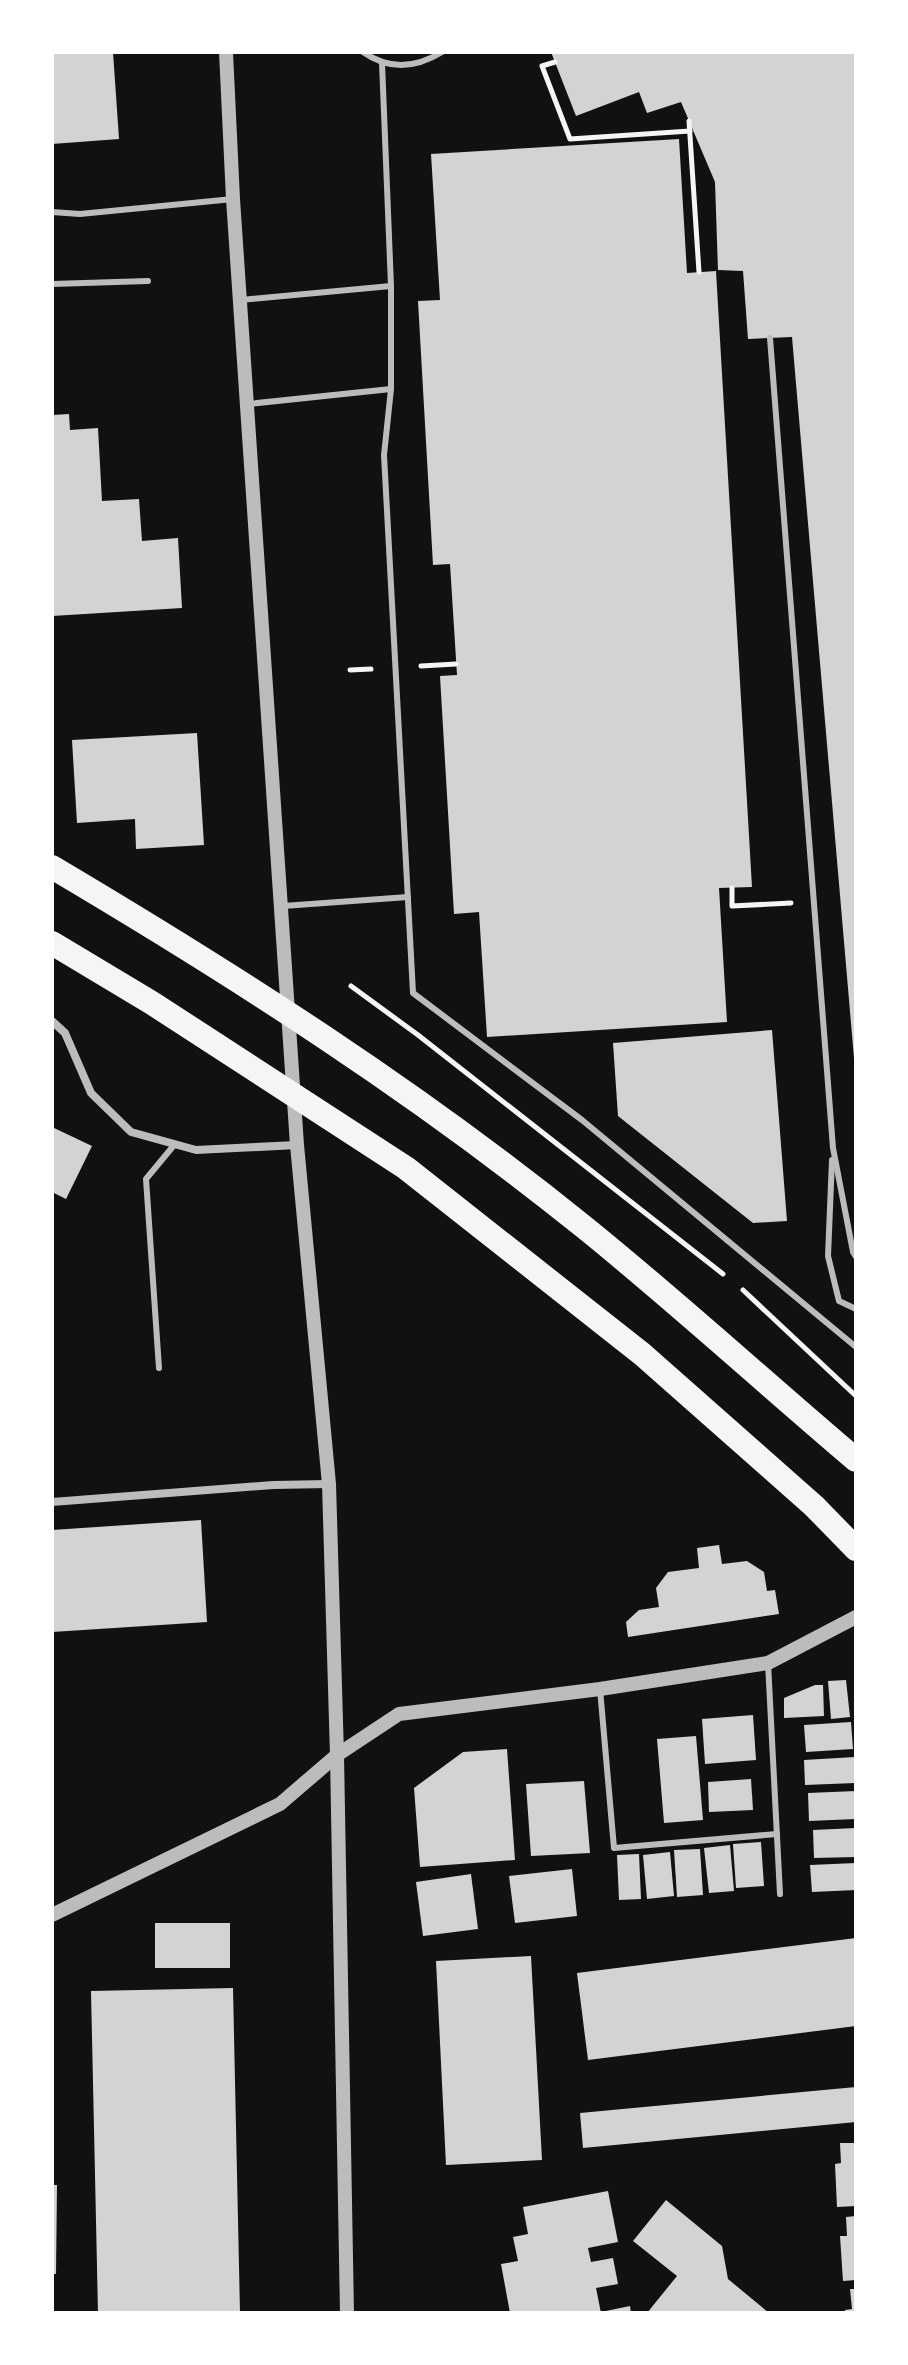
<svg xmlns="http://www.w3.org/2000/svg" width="908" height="2365" viewBox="0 0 908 2365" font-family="'Nunito Sans',sans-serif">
<rect width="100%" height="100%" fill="#111"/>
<g fill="#d3d3d3">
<path d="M52 52H113L119 139 52 144Z"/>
<path d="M551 52H856V1058H854L792 337 748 339 743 271 718 270 715 182 681 102 647 113 639 92 576 116Z"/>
<path d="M679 139 687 273 716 271 752 887 719 888 727 1022 487 1037 479 912 454 914 440 676 457 675 450 564 433 565 418 301 440 300 431 154Z"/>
<path d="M69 414 70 430 98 428 102 501 139 499 142 541 178 538 182 608 52 616V415Z"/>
<path d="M197 733 204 845 136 849 135 819 77 823 72 740Z"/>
<path d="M772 1030 787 1221 753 1223 618 1116 613 1043Z"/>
<path d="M52 1127 92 1146 66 1199 52 1192Z"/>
<path d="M201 1520 207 1622 52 1632V1530Z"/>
<path d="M719 1545 722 1564 747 1561 764 1572 767 1591 775 1590 779 1614 628 1637 626 1622 639 1610 659 1607 656 1588 668 1572 699 1568 697 1548Z"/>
<path d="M846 1680 850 1717 831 1719 828 1681Z"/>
<path d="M815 1685H823L824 1716 784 1718V1698Z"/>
<path d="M753 1715 756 1760 705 1764 702 1719Z"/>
<path d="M851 1722 853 1749 806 1752 804 1725Z"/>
<path d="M696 1736 703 1820 664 1823 657 1739Z"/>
<path d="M507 1749 515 1860 420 1867 414 1788 463 1752Z"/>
<path d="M855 1757V1783L805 1785 804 1760Z"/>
<path d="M751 1779 753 1810 709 1812 708 1782Z"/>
<path d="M584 1781 590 1853 531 1856 526 1784Z"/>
<path d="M856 1791V1819L809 1821 808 1793Z"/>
<path d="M856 1828V1857L814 1858 813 1830Z"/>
<path d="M761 1842 764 1886 736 1888 733 1844Z"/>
<path d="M730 1845 734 1891 709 1893 704 1848Z"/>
<path d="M700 1849 703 1895 677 1897 674 1850Z"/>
<path d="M670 1852 674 1896 647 1899 643 1855Z"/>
<path d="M639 1854 641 1899 619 1900 617 1855Z"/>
<path d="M856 1863V1890L812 1892 810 1865Z"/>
<path d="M572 1869 577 1916 515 1923 509 1876Z"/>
<path d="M471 1874 478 1929 423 1936 416 1882Z"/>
<rect x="155" y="1923" width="75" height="45"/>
<path d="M856 1938V2026L588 2060 577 1973Z"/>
<path d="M531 1956 542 2160 446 2165 436 1961Z"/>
<path d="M233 1988 240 2313H98L91 1991Z"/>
<path d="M856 2087V2122L583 2148 580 2113Z"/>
<path d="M840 2143H856V2206L837 2207 835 2164 841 2163Z"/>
<path d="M52 2185H57L56 2274H52Z"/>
<path d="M608 2191 618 2242 588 2248 591 2262 613 2258 618 2284 596 2288 601 2313H510L501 2264 518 2261 513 2237 528 2234 523 2207Z"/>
<path d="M666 2200 722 2246 728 2279 769 2313H647L677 2276 633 2241Z"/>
<path d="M856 2216V2280L843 2281 840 2236H847L846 2217Z"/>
<path d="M850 2289H856V2313H845V2310L852 2309Z"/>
<path d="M630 2306 631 2313H601V2312Z"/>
</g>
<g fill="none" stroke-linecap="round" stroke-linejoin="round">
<g stroke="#f5f5f5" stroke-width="5">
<path d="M555 62 542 66 570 139 690 131"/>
<path d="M689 121 699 272"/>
<path d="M421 666 456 664"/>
<path d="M350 670 371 669"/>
<path d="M732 888V906L791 903"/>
<path d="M351 986 418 1035 723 1274"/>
<path d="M743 1290 856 1396"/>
</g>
<g stroke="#bcbcbc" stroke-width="6">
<path d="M363 52C390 71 416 68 442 52"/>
<path d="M382 63 391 286V389L384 455 413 993 582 1120 856 1347"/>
<path d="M52 212 80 214 233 199"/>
<path d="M52 284 148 281"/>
<path d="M241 300 391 286"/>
<path d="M770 338 833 1148 853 1252 856 1257"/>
<path d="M248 404 391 389"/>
<path d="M283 906 408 897"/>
<path d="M832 1160 828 1256 839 1301 856 1309"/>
<path d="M159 1368 146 1179 175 1144"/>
<path d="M768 1663 780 1894"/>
<path d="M600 1689 614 1848 777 1834"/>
</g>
<g stroke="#bcbcbc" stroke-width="8">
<path d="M52 1021 65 1033 91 1093 131 1132 196 1150 297 1145"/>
<path d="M52 1502 273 1485 329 1484"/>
</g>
<g stroke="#bcbcbc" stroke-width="14">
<path d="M226 52 233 199 297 1145 329 1484 337 1755 347 2313"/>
<path d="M52 1915 280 1804 337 1755 399 1714 600 1689 768 1663 856 1617"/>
</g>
<g stroke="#f5f5f5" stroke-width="24">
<path d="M52 867C236 976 417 1092 584 1227 677 1302 765 1383 856 1460"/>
<path d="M52 943 152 1003 406 1168 642 1354 814 1506 856 1549"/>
</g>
</g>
<rect width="908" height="2365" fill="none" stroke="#ffffff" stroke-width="108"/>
</svg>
